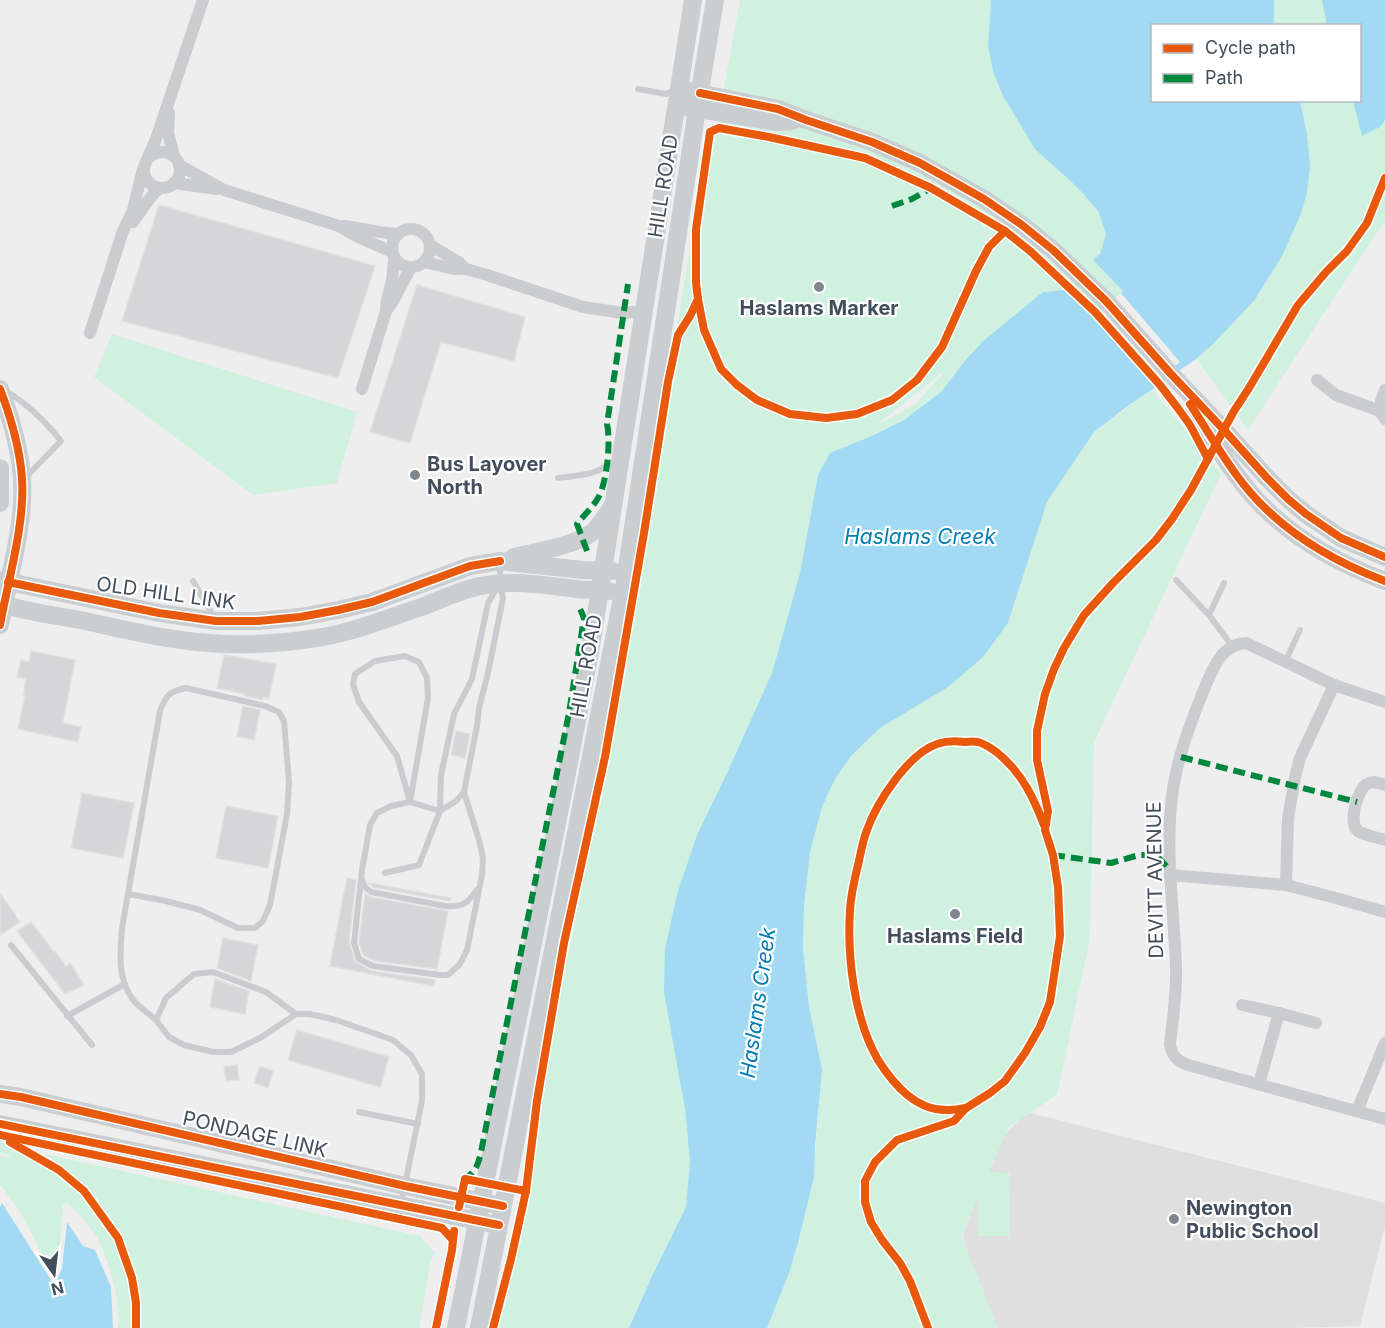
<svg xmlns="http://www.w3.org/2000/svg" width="1385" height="1328" viewBox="0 0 1385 1328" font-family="Inter,sans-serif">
<rect width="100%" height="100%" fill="#efeeee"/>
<path fill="#e0dfe0" d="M1027 1112 1385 1203V1225L1360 1326 1290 1328H995L964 1260 963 1214 984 1156Z"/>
<g fill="#d0f1df" fill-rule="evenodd">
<path d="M740 0H991L988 46 1077 187 1098 211 1106 234 1100 254 1123 291 1093 318 1065 290 964 362 941 392 904 420 872 436 818 475 800 573 772 673 727 773 697 835 677 894 685 1109 690 1161 686 1208 653 1274 629 1328H498L526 1206 555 1024 588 852 608 759 620 683 641 572 675 340 701 179 715 137ZM944 372 916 404 874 427 943 372Z"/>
<path d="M1274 0H1385V220L1248 430 1196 359 1213 344 1254 301 1307 134 1300 101 1360 100V26L1274 25Z"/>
<path d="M112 334 357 412 337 483 253 495 94 377Z"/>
<path d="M1152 389 1221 474 1094 742 1090 939 1057 1095 1009 1127 989 1172 1010 1173 1009 1236H978V1198L962 1237 998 1328H767L789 1273 798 1243 813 1181 819 1104 820 1060 809 1007 803 947 804 906 810 852 822 807 835 779 850 756 880 728 948 687 1008 623 1047 502 1094 432Z"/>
<path d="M0 1141 14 1148 17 1151 54 1156 420 1236 435 1252 430 1263 419 1328H118C121 1302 109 1258 96 1236 89 1224 77 1213 68 1203L63 1204 58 1267 57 1271 50 1270 23 1217 1 1185H0V1156L11 1158 7 1154 0 1153Z"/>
</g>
<g fill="#a1daf2">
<path d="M991 0H1274V25L1152 26V100L1300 101 1307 134 1310 166 1307 193 1300 216 1282 256 1254 301 1213 344 1196 359 1125 408 1094 432 1047 502 1008 623 983 657 948 687 880 728 851 756 835 779 822 807 810 852 804 906 803 947 809 1007 822 1069 815 1146 814 1177 798 1243 789 1273 767 1328H629L653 1274 686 1207 690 1161 685 1109 664 992 665 949 677 894 697 835 727 773 772 673 800 573 818 475 830 453 872 436 904 420 941 392 964 362 983 341 1043 292 1065 290 1093 318 1123 291 1093 260 1100 254 1106 234 1098 211 1077 187 1035 149 1003 96 993 71 988 46Z"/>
<path d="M1322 0H1385V120L1380 127 1362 136 1353 101 1360 100V26L1327 25Z"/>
<path d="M2 1203 54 1285 62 1269 67 1222 83 1246 95 1250 111 1287 113 1328H0V1207Z"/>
</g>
<path fill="#efeeee" d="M1121 293 1180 362 1154 384 1095 316Z"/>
<g fill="#d6d6d8" stroke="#e0e0e1" stroke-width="1.5">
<path d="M159 205 375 266 338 378 122 321Z"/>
<path d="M417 285 525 317 514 361 441 342 410 443 370 432Z"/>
<path d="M31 651 75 660 63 723 81 727 78 742 18 729 25 696H23L26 679 17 677 21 660 29 662Z"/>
<path d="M224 655 276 664 269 699 263 697 262 700 245 696V694L217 688Z"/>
<path d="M243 706 260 710 254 740 237 736Z"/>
<path d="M456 731 470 734 465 758 451 755Z"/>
<path d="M82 793 134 803 123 858 71 848Z"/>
<path d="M226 806 278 816 268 868 216 858Z"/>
<path d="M347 878 356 880 349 942 355 962 372 971 435 980 434 986 330 966Z"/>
<path d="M369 883 451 898 450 901 373 887Z"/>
<path d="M0 893 20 922 0 935Z"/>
<path d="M365 894 370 897 448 911 437 969 375 961 363 955 359 942Z"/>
<path d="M31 922 54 952 55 951 66 967 70 963 84 985 65 994 17 931Z"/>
<path d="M223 938 258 945 251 981 217 968Z"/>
<path d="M215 979 249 991 245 1014 210 1007Z"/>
<path d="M297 1030 389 1057 380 1087 288 1060Z"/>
<path d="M237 1065 239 1080 226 1081 224 1067Z"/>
<path d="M260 1066 273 1071 268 1088 254 1083Z"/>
</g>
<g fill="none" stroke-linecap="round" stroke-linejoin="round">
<g stroke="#cacccf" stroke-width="6">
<path d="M638 89 666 94 675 90"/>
<path d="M6 391C29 405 45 421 61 441L26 477"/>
<path d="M558 478C581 475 599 475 616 459"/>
<path d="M1176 580 1209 615 1232 646"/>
<path d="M193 581 214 617"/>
<path d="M1209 615 1224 583"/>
<path d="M405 656 419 662 427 678 428 698 410 802 397 756 359 702 353 684 355 674 375 661Z"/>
<path d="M1285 662 1300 630"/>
<path d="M464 792 456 801 440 811 410 802 391 806 377 813 370 825 362 870 354 943 359 959 373 966 440 975H448L460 964 467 950 482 875 483 858 479 840 464 792 477 726 479 708 488 673 503 598 500 583V565"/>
<path d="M385 873 419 865 440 811 441 775 454 714 472 679 488 603 497 588"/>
<path d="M362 880 365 887 371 892 445 906C463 907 467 904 477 890"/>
<path d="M128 894 166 901 200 910 238 928H255L263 921 270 905 287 814 289 782 284 721 279 712 265 706 186 688C170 691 166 695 160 711L122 928C120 955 117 979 134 1001 140 1008 149 1014 156 1020"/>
<path d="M11 945 92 1045"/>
<path d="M296 1014 266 992 213 972 194 974 166 998 156 1020 169 1037 184 1045 213 1052H231L260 1038 296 1014H310L336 1020 393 1040 411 1055 422 1074V1101L401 1204"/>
<path d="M67 1016 125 984"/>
<path d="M359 1112 418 1124"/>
</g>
<g stroke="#cacccf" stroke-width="12">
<path d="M169 113 168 133 174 156"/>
<circle cx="162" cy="170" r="18"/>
<path d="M148 157 156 139 203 0"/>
<path d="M179 165 224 190 339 226 356 236 392 252"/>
<path d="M174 183 217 189"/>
<path d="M133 222 150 198 159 188"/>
<path d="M344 226C362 228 379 233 397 234"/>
<circle cx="411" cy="248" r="19"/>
<path d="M430 245 460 263 465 269"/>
<path d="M424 262 454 269H466L487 275 583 307 623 313 644 311"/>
<path d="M388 308 392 303 411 267"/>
<path d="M90 333 123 231 133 210 143 169"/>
<path d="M1317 380 1336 395 1380 411 1385 419"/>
<path d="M362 389 386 311 387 300 392 281 394 259"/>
<path d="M1380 411 1381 401 1385 390"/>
<path d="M1385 702 1334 685 1246 643C1222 644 1213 668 1205 687 1190 724 1174 765 1171 806 1166 859 1174 913 1176 966 1177 992 1173 1018 1170 1044 1172 1056 1177 1061 1188 1065L1385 1119"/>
<path d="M1385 785C1379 783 1373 780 1367 784 1357 790 1348 823 1358 831 1365 836 1377 837 1385 840"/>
<path d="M1170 875 1286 885 1332 897 1385 912"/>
<path d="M1286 885 1288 819 1295 777 1300 758 1334 685"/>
<path d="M1242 1005 1279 1013"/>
<path d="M1259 1084 1279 1013 1316 1023"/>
<path d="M1357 1111 1385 1043"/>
</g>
<g stroke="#caced1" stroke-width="18">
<path d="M689 91 778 109 806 120 872 142 920 163 984 199 1022 225 1053 250 1106 301 1170 373 1224 430 1267 478 1288 499 1306 514 1341 538 1385 557"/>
<path d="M686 107 777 122 792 121"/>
<path d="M0 389C11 418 20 447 22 479 25 525 8 580 0 625"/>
<path d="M1194 411C1213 440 1231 471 1254 497 1289 536 1337 563 1385 581"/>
<path d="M0 468V503"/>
<path d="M514 557C536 552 578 545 594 531 601 524 606 516 611 508"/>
<path d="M0 580 159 613 216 621H258L300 617 338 610 372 602 470 566 500 561 583 570 612 571"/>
<path d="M0 603C25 612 54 615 80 620 122 629 166 640 209 643 245 646 287 643 323 637 359 630 392 617 427 605 441 599 455 593 469 589 505 578 541 585 577 589 588 591 598 589 609 591"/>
<path d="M0 1094 21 1097 405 1186 493 1204"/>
<path d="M0 1124 488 1223"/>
<path d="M456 1328 566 778 591 646 693 0"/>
<path d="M479 1328 623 593 697 109 715 0"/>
</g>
<g stroke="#00873e" stroke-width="6" stroke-dasharray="12 6" stroke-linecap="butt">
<path d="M892 206 912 199 931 188"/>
<path d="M587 551 577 524C583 516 593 507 598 498 607 483 611 441 607 424L628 284"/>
<path d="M1181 757 1357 802"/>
<path d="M1053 855 1111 863 1139 855H1156L1170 870"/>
<path d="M464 1181 465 1179C476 1171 478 1165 481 1152L569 713 584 618 578 604"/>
</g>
<defs>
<g id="cycleway">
<path d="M700 93 778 109 806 120 872 142 920 163 984 199 1022 225 1053 250 1106 301 1170 373 1224 430 1267 478 1288 499 1306 514 1341 538 1385 557"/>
<path d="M698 299 704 330 721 369 737 385 757 400 790 414 826 418 857 414 892 400 917 380 942 347 976 271 989 247 1005 231"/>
<path d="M0 389C11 418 20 447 22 479 25 525 8 580 0 625"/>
<path d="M1190 404C1205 427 1219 451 1235 473 1271 524 1327 559 1385 581"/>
<path d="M8 582 159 613 216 621H258L300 617 338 610 372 602 470 566 500 561"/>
<path d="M0 1094 21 1097 405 1186 503 1206"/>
<path d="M966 1108C961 1109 954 1110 948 1110 916 1111 894 1085 878 1060 854 1018 847 957 850 910 851 893 855 877 859 861 861 851 863 840 867 830 877 802 908 754 937 744 946 741 956 741 964 742 968 742 974 741 978 742 985 744 996 751 1001 756 1023 775 1034 799 1044 825"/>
<path d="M0 1124 499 1225"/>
<path d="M0 1135 442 1228 452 1239"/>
<path d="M10 1142 59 1170 84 1191 118 1238 132 1278 136 1303V1328"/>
<path d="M459 1207 465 1179 526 1191"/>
<path d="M436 1328 452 1250 454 1231"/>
<path d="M493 1328 511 1259 526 1191 537 1101 564 943 605 757 644 533 668 382 678 335 690 316 698 299 696 283V229L710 132 719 128 769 137 865 158 931 188 1005 231 1030 251 1095 312 1160 385 1177 407 1190 425 1208 459"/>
<path d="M928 1328 910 1281 900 1263 882 1240 871 1222 865 1202V1181L875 1162 897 1140 954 1121 966 1108 990 1093 1005 1081 1025 1053 1040 1027 1050 1002 1060 936 1058 887 1053 855 1045 830 1048 811 1037 760V731L1045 694 1054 669 1064 648 1084 615 1113 583 1156 540 1172 519 1191 490 1234 411 1249 388 1298 305 1326 272 1347 251 1367 223 1385 178"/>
</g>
</defs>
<use href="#cycleway" stroke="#fff" stroke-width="11"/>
<use href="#cycleway" stroke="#e8590c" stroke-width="8"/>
</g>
<g fill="#7f868f" stroke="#fff" stroke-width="2">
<circle cx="819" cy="287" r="6"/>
<circle cx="415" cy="475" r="6"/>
<circle cx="955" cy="914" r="6"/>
<circle cx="1174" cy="1219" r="6"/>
</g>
<g text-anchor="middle" stroke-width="4.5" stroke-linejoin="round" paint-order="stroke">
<g font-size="20" fill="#434e5c" stroke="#fff">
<text transform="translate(663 186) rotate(-81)" y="7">HILL ROAD</text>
<text transform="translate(166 593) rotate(8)" y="7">OLD HILL LINK</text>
<text transform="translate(586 666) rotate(-80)" y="7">HILL ROAD</text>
<text transform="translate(1155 880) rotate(-91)" y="7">DEVITT AVENUE</text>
<text transform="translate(255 1134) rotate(13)" y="7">PONDAGE LINK</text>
</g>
<g font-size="20" font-weight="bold" fill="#434e5c" stroke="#fff">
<text x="819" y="315">Haslams Marker</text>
<text x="427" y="471" text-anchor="start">Bus Layover<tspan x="427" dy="23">North</tspan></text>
<text x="955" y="943">Haslams Field</text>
<text x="1186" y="1215" text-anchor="start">Newington<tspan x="1186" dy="23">Public School</tspan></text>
</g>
<g font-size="21" font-style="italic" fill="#007db3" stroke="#fff">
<text x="920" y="544">Haslams Creek</text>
<text transform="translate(758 1003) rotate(-82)" y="7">Haslams Creek</text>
</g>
</g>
<rect x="1151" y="24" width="210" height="78" fill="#ffffff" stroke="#b4b8be" stroke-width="1.5"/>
<rect x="1163" y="44" width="30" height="9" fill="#e8590c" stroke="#b4b8be" stroke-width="1.5"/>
<text x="1205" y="54" font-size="18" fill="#434e5c">Cycle path</text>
<rect x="1163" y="74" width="30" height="9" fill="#00873e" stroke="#b4b8be" stroke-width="1.5"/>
<text x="1205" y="84" font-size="18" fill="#434e5c">Path</text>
<g transform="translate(54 1274) rotate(166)" stroke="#ffffff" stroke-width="4.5" paint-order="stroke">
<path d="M0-4.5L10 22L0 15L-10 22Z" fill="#434e5c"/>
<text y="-9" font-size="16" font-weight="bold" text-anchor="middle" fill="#434e5c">N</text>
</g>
</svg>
